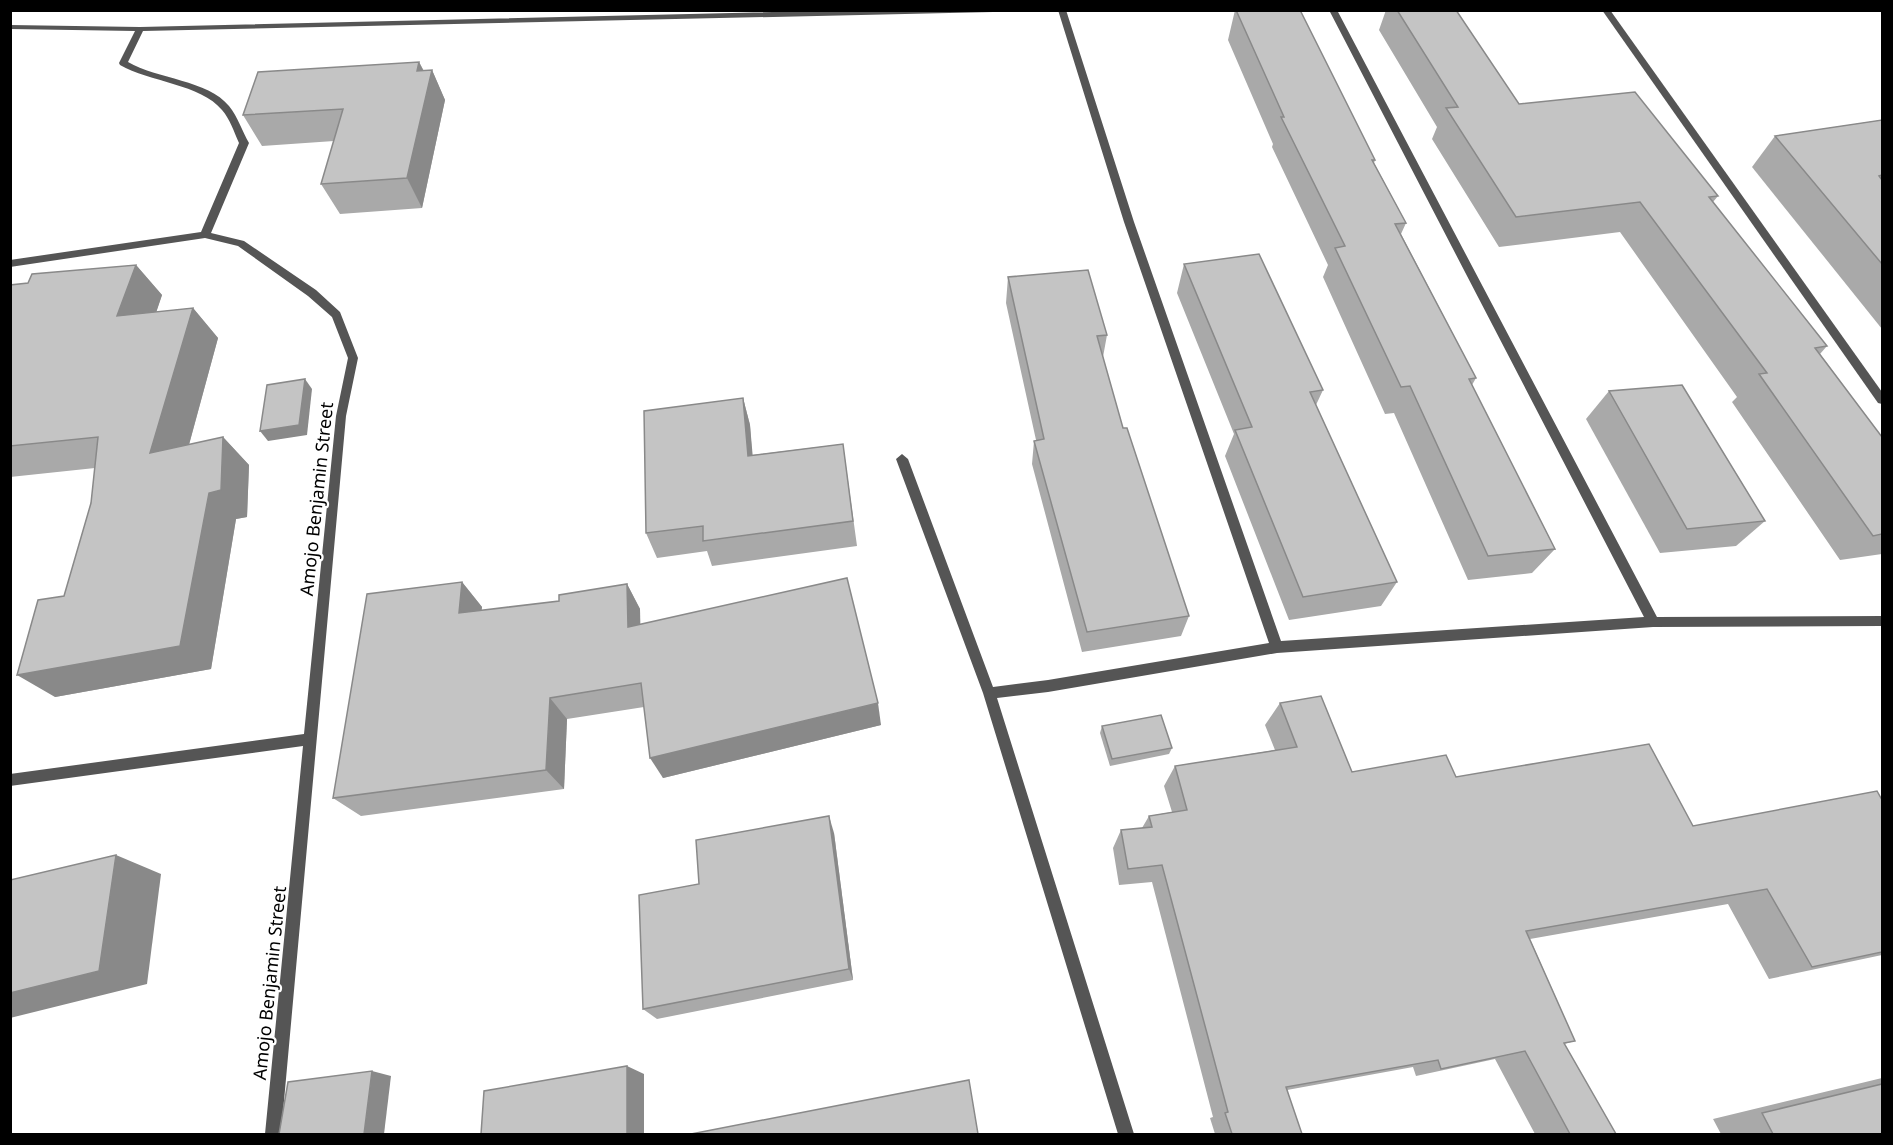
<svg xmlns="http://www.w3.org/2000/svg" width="1893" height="1145" viewBox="0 0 1893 1145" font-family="'Noto Sans',sans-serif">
<rect width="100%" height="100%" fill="#fff"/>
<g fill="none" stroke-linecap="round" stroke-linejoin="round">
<g fill="#555" fill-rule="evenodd">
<path d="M860 10H997L993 12 143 31 128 62C157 79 208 80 229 106 238 117 242 131 249 143L211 233 244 241 316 290 340 312 358 358 346 416 281 1134H265L303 746 10 786V774L304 734 336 416 348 358 332 317 308 296 238 246 205 238 10 267V260L201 232 239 143C234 132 230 119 222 110 201 84 149 82 120 65L119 63 135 31 10 29V25L140 27Z"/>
<path d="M1058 10H1066L1134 222 1281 641 1644 617 1329 10H1337L1657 617 1882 616 1881 626 1653 627 1277 653 1048 692 997 698 1134 1134H1118L983 693 896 459 902 454 908 459 993 687 1048 680 1269 643 1124 222Z"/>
<path d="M1602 10H1610L1882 392V404L1878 403Z"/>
</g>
</g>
<g fill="#a9a9a9">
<path d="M1235 10 1375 160 1374 163 1406 223 1401 234 1476 378 1472 385 1555 549 1532 573 1468 580 1394 413 1385 414 1323 277 1328 265 1272 147 1273 144 1228 40Z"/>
<path d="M1386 10H1456L1519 104 1718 196 1713 202 1827 346 1820 354 1882 437V554L1840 560 1732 402 1737 397 1620 232 1499 247 1432 139 1437 127 1379 30Z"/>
<path d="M419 62 424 71 432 70 445 100 422 208 340 214 321 184 334 141 262 146 243 115Z"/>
<path d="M1882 120V329L1752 167 1775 136Z"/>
<path d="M1184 264 1323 390 1316 405 1397 582 1381 606 1289 620 1225 456 1234 434 1177 293Z"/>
<path d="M136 265 162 295 156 312 193 308 218 338 189 445 223 437 249 465 247 517 236 519 211 669 55 697 64 596 91 503 95 468 10 477V285L28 283Z"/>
<path d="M1008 277 1107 335 1103 357 1123 428 1189 616 1181 636 1082 652 1032 464 1034 441 1036 440 1006 303Z"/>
<path d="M1609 391 1765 521 1736 546 1660 553 1586 419Z"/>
<path d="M743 398 750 425 752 455 843 444 857 546 712 566 707 551 657 558 646 533Z"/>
<path d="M462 582 482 607 481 611 559 601 627 584 640 609V625L881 725 663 778 644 707 567 719 564 789 361 816 333 798Z"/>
<path d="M1280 703 1352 772 1456 777 1693 826 1882 800V955L1769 979 1728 904 1530 939 1575 1041 1564 1044 1616 1134H1535L1495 1059 1416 1076 1413 1067 1287 1090 1302 1134H1215L1210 1118 1213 1117 1152 882 1119 885 1113 848 1121 830 1142 828 1149 816 1172 812 1164 786 1175 766 1275 750 1265 725Z"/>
<path d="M1102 726 1172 748 1169 754 1110 766 1100 733Z"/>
<path d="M834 833 853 980 657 1019 643 1009 699 884Z"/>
<path d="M1882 1078V1134H1721L1713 1119Z"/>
</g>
<g fill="#898989">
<path d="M419 62 429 82 432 70 445 100 422 208 407 178 417 71Z"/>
<path d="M136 265 162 295 145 346 117 316Z"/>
<path d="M193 308 218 338 179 481 150 453Z"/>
<path d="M305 379 312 389 307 435 268 441 260 431Z"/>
<path d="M743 398 750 425 755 482 748 456Z"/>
<path d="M223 437 249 465 247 517 236 519 211 669 55 697 17 675 209 493Z"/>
<path d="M462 582 482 607 478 638 459 613Z"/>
<path d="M627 584 640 609 641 651 628 627Z"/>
<path d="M550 698 567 719 564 789 546 770Z"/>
<path d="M878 703 881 725 663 778 650 758Z"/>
<path d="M829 816 834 833 853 980 849 969Z"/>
<path d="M116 855 161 874 147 984 10 1018V993Z"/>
<path d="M627 1066 644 1074V1134H627Z"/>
<path d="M372 1071 391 1076 384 1134H364Z"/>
</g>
<g fill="#c4c4c4" stroke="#898989" stroke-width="1.5">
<path d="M1236 10H1300L1375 160H1372L1406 223 1395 224 1476 378 1469 379 1555 549 1488 556 1410 386 1401 387 1335 248 1345 246 1281 117H1284Z"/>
<path d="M1397 10H1456L1519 104 1635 92 1718 196 1709 197 1827 346 1815 348 1882 437V534L1873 536 1759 374 1767 373 1640 202 1516 217 1446 108 1458 107Z"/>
<path d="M419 62 417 71 432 70 407 178 321 184 343 109 243 115 258 72Z"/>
<path d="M1882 120V175L1879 176 1882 180V264L1775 136Z"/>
<path d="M1259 254 1323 390 1310 392 1397 582 1303 597 1235 430 1252 427 1184 264Z"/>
<path d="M136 265 117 316 193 308 150 453 223 437 221 490 209 493 180 646 17 675 38 600 64 596 91 503 98 437 10 446V285L28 283 32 274Z"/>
<path d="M1088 270 1107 335 1097 336 1123 428H1127L1189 616 1087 632 1034 441 1044 439 1008 277Z"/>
<path d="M305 379 299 425 260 431 267 385Z"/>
<path d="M1682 385 1765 521 1687 529 1609 391Z"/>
<path d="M743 398 748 456 843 444 853 521 703 541V526L646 533 644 411Z"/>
<path d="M847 578 878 703 650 758 641 683 550 698 546 770 333 798 367 594 462 582 459 613 559 601V595L627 584 628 627Z"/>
<path d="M1321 696 1352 772 1446 755 1456 777 1649 744 1693 826 1877 791 1882 800V952L1812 967 1767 889 1526 931 1575 1041 1564 1043 1616 1134H1570L1525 1051 1441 1069 1438 1060 1286 1087 1302 1134H1232L1225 1113 1228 1112 1162 865 1128 869 1121 830 1152 827 1149 816 1187 810 1175 766 1297 747 1280 703Z"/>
<path d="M1161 715 1172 748 1112 759 1102 726Z"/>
<path d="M829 816 849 969 643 1009 639 895 699 884 696 840Z"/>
<path d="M116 855 99 971 10 993V880Z"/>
<path d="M627 1066V1134H481L484 1091Z"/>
<path d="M372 1071 364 1134H279L288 1082Z"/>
<path d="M969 1080 978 1134H691Z"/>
<path d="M1882 1084V1134H1773L1762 1113Z"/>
</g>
<g text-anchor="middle" stroke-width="4.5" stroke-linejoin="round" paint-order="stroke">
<g font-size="18" fill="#000" stroke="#fff">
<text transform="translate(317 499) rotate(-84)" y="6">Amojo Benjamin Street</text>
<text transform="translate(270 983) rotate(-84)" y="6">Amojo Benjamin Street</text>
</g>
</g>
<rect width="1893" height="1145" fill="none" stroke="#000000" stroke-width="24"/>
</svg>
